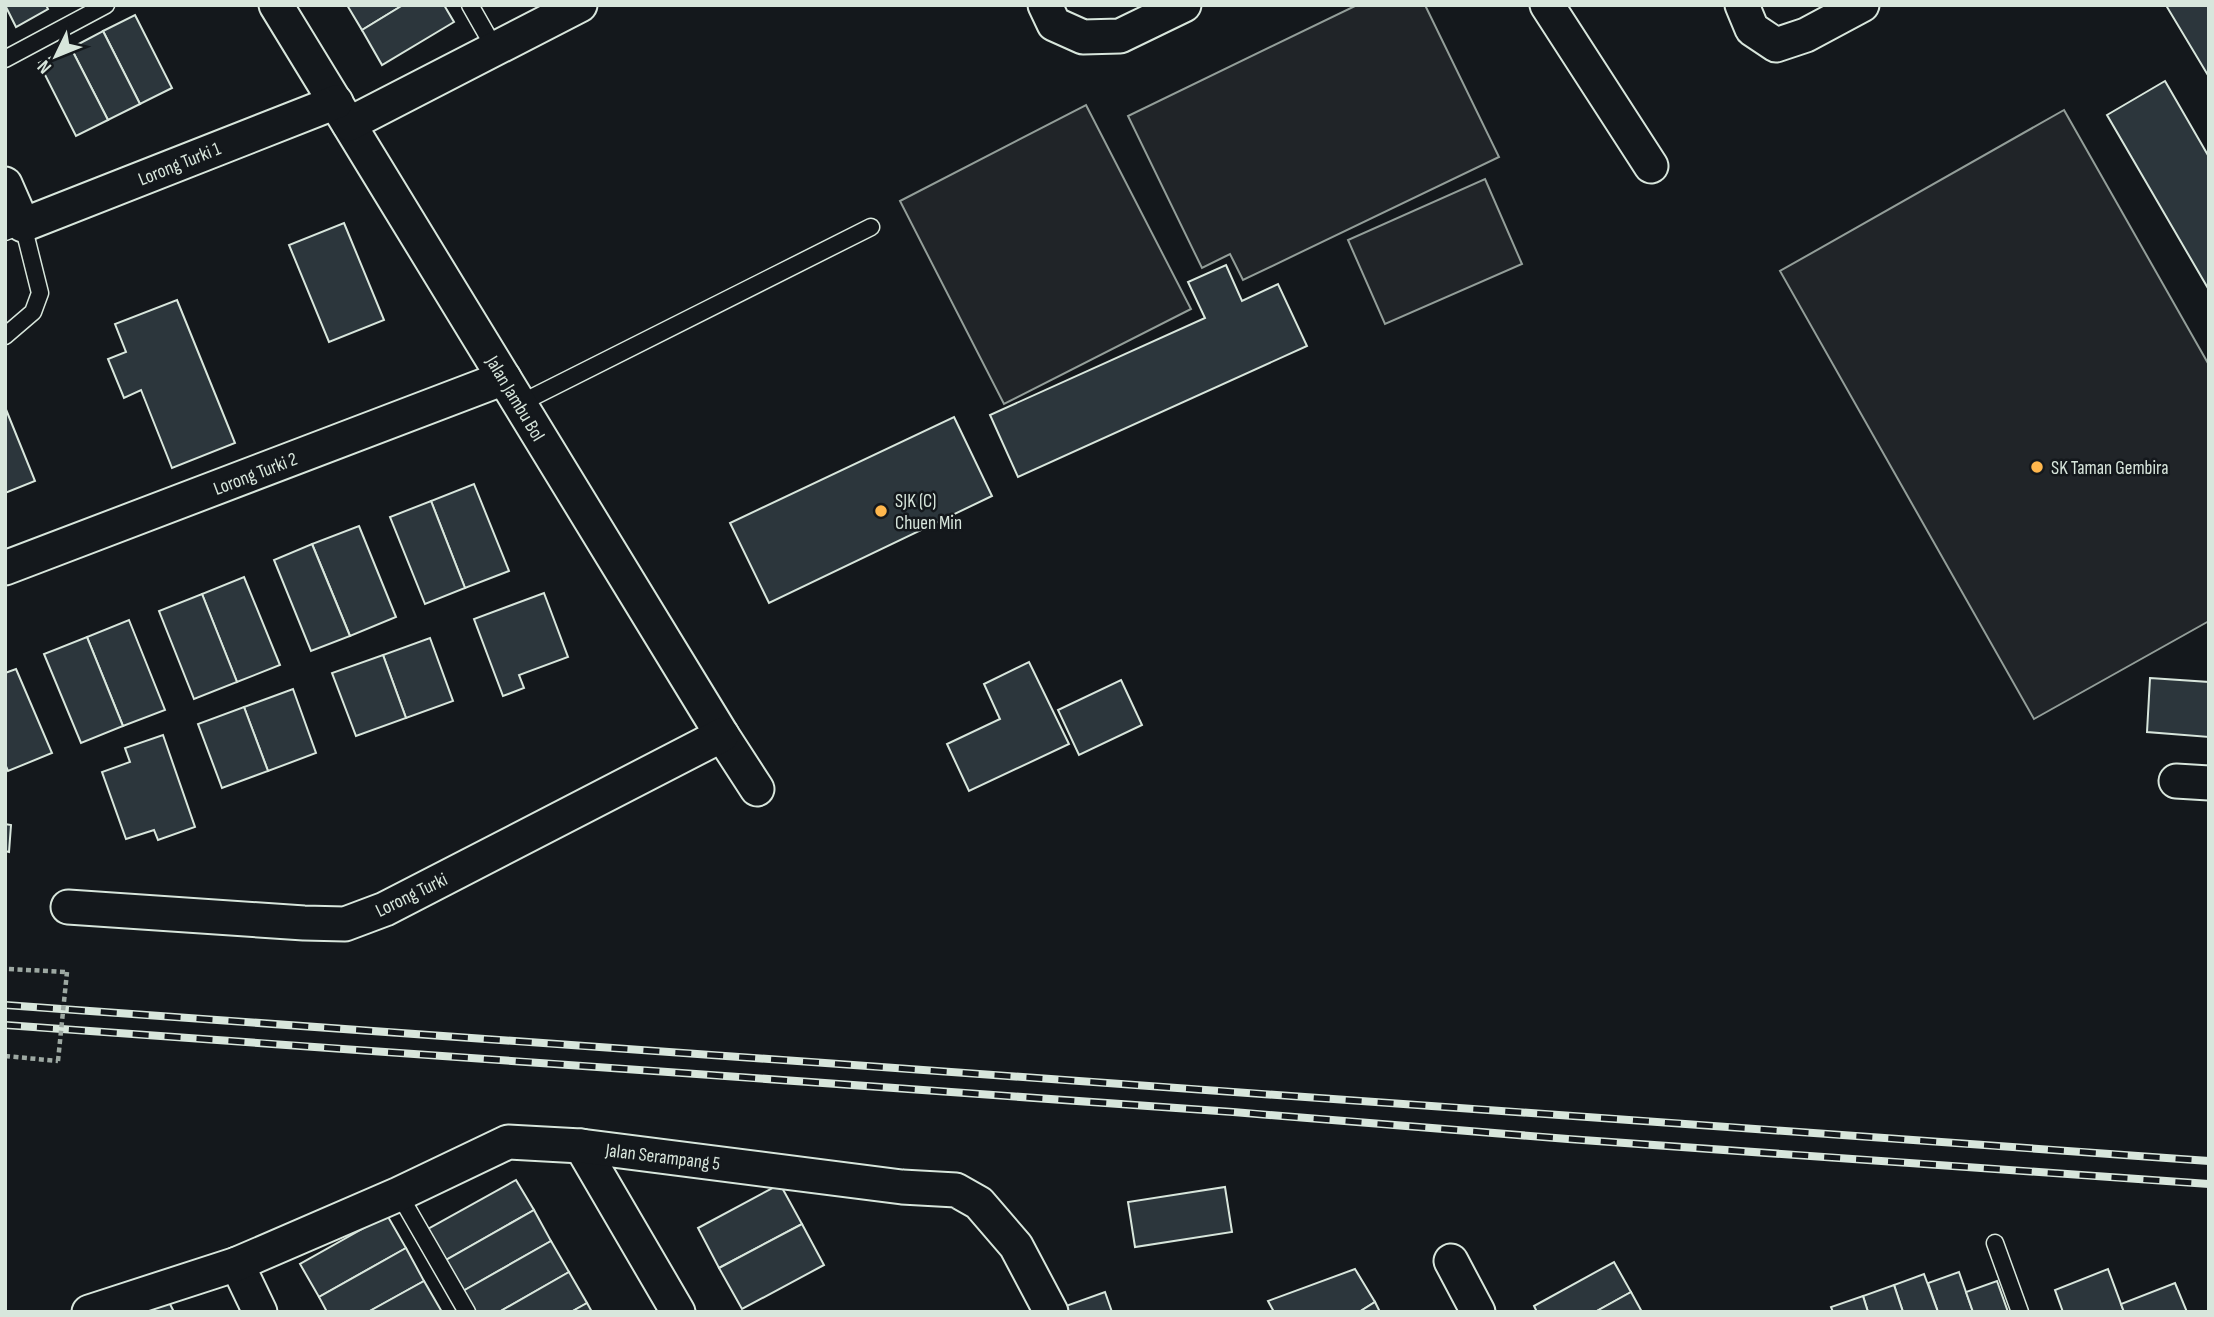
<svg xmlns="http://www.w3.org/2000/svg" width="2214" height="1317" viewBox="0 0 2214 1317" font-family="'Sofia Sans Condensed',sans-serif">
<rect width="100%" height="100%" fill="#14181c"/>
<g fill="#202428" stroke="#939e99" stroke-width="2">
<path d="M1357 5H1425L1499 157 1243 280 1230 254 1202 268 1128 116Z"/>
<path d="M1086 105 1191 309 1004 404 900 201Z"/>
<path d="M2064 110 2209 365V621L2034 719 1780 271Z"/>
<path d="M1485 179 1522 264 1385 324 1348 240Z"/>
</g>
<g fill="#2c363c" stroke="#d8e6dc" stroke-width="2">
<path d="M5 5H46L48 9 16 27Z"/>
<path d="M347 5H403L362 30Z"/>
<path d="M403 5H444L454 22 382 65 362 30Z"/>
<path d="M2169 5H2209V77L2167 7Z"/>
<path d="M135 15 172 88 140 104 103 31Z"/>
<path d="M103 31 140 104 108 120 71 48Z"/>
<path d="M71 48 108 120 76 136 39 63Z"/>
<path d="M2165 81 2209 157V290L2107 115Z"/>
<path d="M344 223 384 320 329 342 289 245Z"/>
<path d="M1226 265 1242 301 1278 284 1307 346 1018 477 990 415 1205 318 1188 282Z"/>
<path d="M177 300 235 443 172 468 141 390 124 398 108 359 126 352 115 324Z"/>
<path d="M5 407 35 481 5 493Z"/>
<path d="M954 417 992 496 769 603 730 523Z"/>
<path d="M474 484 509 571 465 588 431 501Z"/>
<path d="M431 501 465 588 425 604 390 517Z"/>
<path d="M359 526 396 617 350 636 312 544Z"/>
<path d="M312 544 350 636 311 651 274 560Z"/>
<path d="M244 577 280 665 237 682 202 594Z"/>
<path d="M544 593 568 657 519 675 524 688 503 696 474 619Z"/>
<path d="M202 594 237 682 194 699 159 611Z"/>
<path d="M129 620 165 710 123 726 87 637Z"/>
<path d="M87 637 123 726 81 743 44 654Z"/>
<path d="M430 638 453 701 406 718 383 655Z"/>
<path d="M383 655 406 718 356 736 332 673Z"/>
<path d="M1029 662 1069 744 969 791 947 744 1000 719 984 684Z"/>
<path d="M16 669 52 753 8 771 5 764V673Z"/>
<path d="M2150 678 2209 682V737L2147 732Z"/>
<path d="M1121 680 1142 725 1079 755 1058 710Z"/>
<path d="M293 689 316 753 268 771 244 707Z"/>
<path d="M244 707 268 771 222 788 198 724Z"/>
<path d="M163 735 195 827 158 840 154 830 126 839 102 772 130 762 125 748Z"/>
<path d="M5 824 11 825 9 852 5 851Z"/>
<path d="M516 1180 534 1210 446 1260 428 1229Z"/>
<path d="M780 1184 802 1224 719 1268 698 1228Z"/>
<path d="M1225 1187 1232 1232 1135 1247 1128 1202Z"/>
<path d="M534 1210 551 1241 463 1291 446 1260Z"/>
<path d="M387 1215 406 1248 319 1297 300 1264Z"/>
<path d="M802 1224 824 1265 742 1309 719 1268Z"/>
<path d="M551 1241 569 1272 499 1312H475L463 1291Z"/>
<path d="M406 1248 424 1281 368 1312H327L319 1297Z"/>
<path d="M1614 1262 1631 1292 1595 1312H1537L1534 1306Z"/>
<path d="M1355 1269 1375 1302 1359 1312H1274L1268 1301Z"/>
<path d="M2108 1269 2124 1312H2063L2055 1290Z"/>
<path d="M569 1272 587 1303 571 1312H499Z"/>
<path d="M1959 1272 1973 1312H1938L1928 1283Z"/>
<path d="M1924 1274 1938 1312H1903L1894 1285Z"/>
<path d="M424 1281 442 1312H368Z"/>
<path d="M1997 1281 2008 1312H1973L1966 1292Z"/>
<path d="M2175 1283 2187 1312H2124L2121 1304Z"/>
<path d="M1894 1285 1903 1312H1868L1863 1296Z"/>
<path d="M1105 1292 1112 1312H1065L1063 1307Z"/>
<path d="M1631 1292 1642 1312H1595Z"/>
<path d="M166 1296 174 1312H137Z"/>
<path d="M1863 1296 1868 1312H1833L1831 1307Z"/>
<path d="M1375 1302 1380 1312H1359Z"/>
<path d="M587 1303 592 1312H571Z"/>
</g>
<g fill="none" stroke-linecap="round" stroke-linejoin="round">
<defs>
<g id="lane">
<path d="M470 5 495 49"/>
<path d="M5 59 106 5"/>
<path d="M5 232 23 225 40 293 33 312 5 336"/>
<path d="M519 404 871 227"/>
<path d="M399 1194 467 1312"/>
<path d="M1995 1243 2020 1312"/>
</g>
<g id="street">
<path d="M276 5 722 735 757 789"/>
<path d="M1045 5 1054 24 1083 37 1120 36 1184 5"/>
<path d="M1547 5 1651 166"/>
<path d="M1742 5 1752 29 1776 45 1806 35 1862 5"/>
<path d="M349 124 580 5"/>
<path d="M5 184 23 225 336 102"/>
<path d="M5 568 504 378"/>
<path d="M2176 781 2209 783"/>
<path d="M68 907 304 923 345 924 385 909 722 735"/>
<path d="M581 1146 678 1312"/>
<path d="M1451 1261 1478 1312"/>
<path d="M237 1264 260 1312"/>
<path d="M89 1312 237 1264 399 1194 508 1142 581 1146 902 1187 956 1190 979 1203 1016 1246 1051 1312"/>
</g>
</defs>
<use href="#lane" stroke="#d8e6dc" stroke-width="19"/>
<use href="#street" stroke="#d8e6dc" stroke-width="37"/>
<g stroke="#9da8a2" stroke-width="4.5" stroke-dasharray="5 3.5" stroke-linecap="butt">
<path d="M9 969 67 972"/>
<path d="M5 1056 58 1061"/>
</g>
<use href="#lane" stroke="#14181c" stroke-width="16"/>
<use href="#street" stroke="#14181c" stroke-width="33"/>
<defs>
<g id="rail">
<path d="M5 1005 2209 1161"/>
<path d="M5 1025 1233 1112 1568 1139 2209 1184"/>
</g>
</defs>
<use href="#rail" stroke="#d8e6dc" stroke-width="8"/>
<use href="#rail" stroke="#14181c" stroke-width="5" stroke-dasharray="16" stroke-linecap="butt"/>
<path stroke="#9da8a2" stroke-width="4.5" stroke-dasharray="5 3.5" stroke-linecap="butt" d="M58 1061 67 972"/>
</g>
<g fill="#ffb74d" stroke="#14181c" stroke-width="2.5">
<circle cx="2037" cy="467" r="7"/>
<circle cx="881" cy="511" r="7"/>
</g>
<g text-anchor="middle" stroke-width="5" stroke-linejoin="round" paint-order="stroke">
<g font-size="19" fill="#d8e6dc" stroke="#14181c">
<text transform="translate(179 163) rotate(-22)" y="7">Lorong Turki 1</text>
<text transform="translate(516 398) rotate(59)" y="7">Jalan Jambu Bol</text>
<text transform="translate(255 473) rotate(-21)" y="7">Lorong Turki 2</text>
<text transform="translate(411 894) rotate(-26)" y="7">Lorong Turki</text>
<text transform="translate(663 1156) rotate(7)" y="7">Jalan Serampang 5</text>
</g>
<g font-size="19" fill="#d8e6dc" stroke="#14181c" text-anchor="start">
<text x="2051" y="474">SK Taman Gembira</text>
<text x="895" y="507">SJK (C)<tspan x="895" dy="22">Chuen Min</tspan></text>
</g>
</g>
<rect width="2214" height="1317" fill="none" stroke="#d8e6dc" stroke-width="14"/>
<g transform="translate(56 56) rotate(227)" stroke="#14181c" stroke-width="5" paint-order="stroke">
<path d="M0-5L12 26L0 18L-12 26Z" fill="#d8e6dc"/>
<text y="-10" font-size="19" font-weight="bold" text-anchor="middle" fill="#d8e6dc">N</text>
</g>
</svg>
